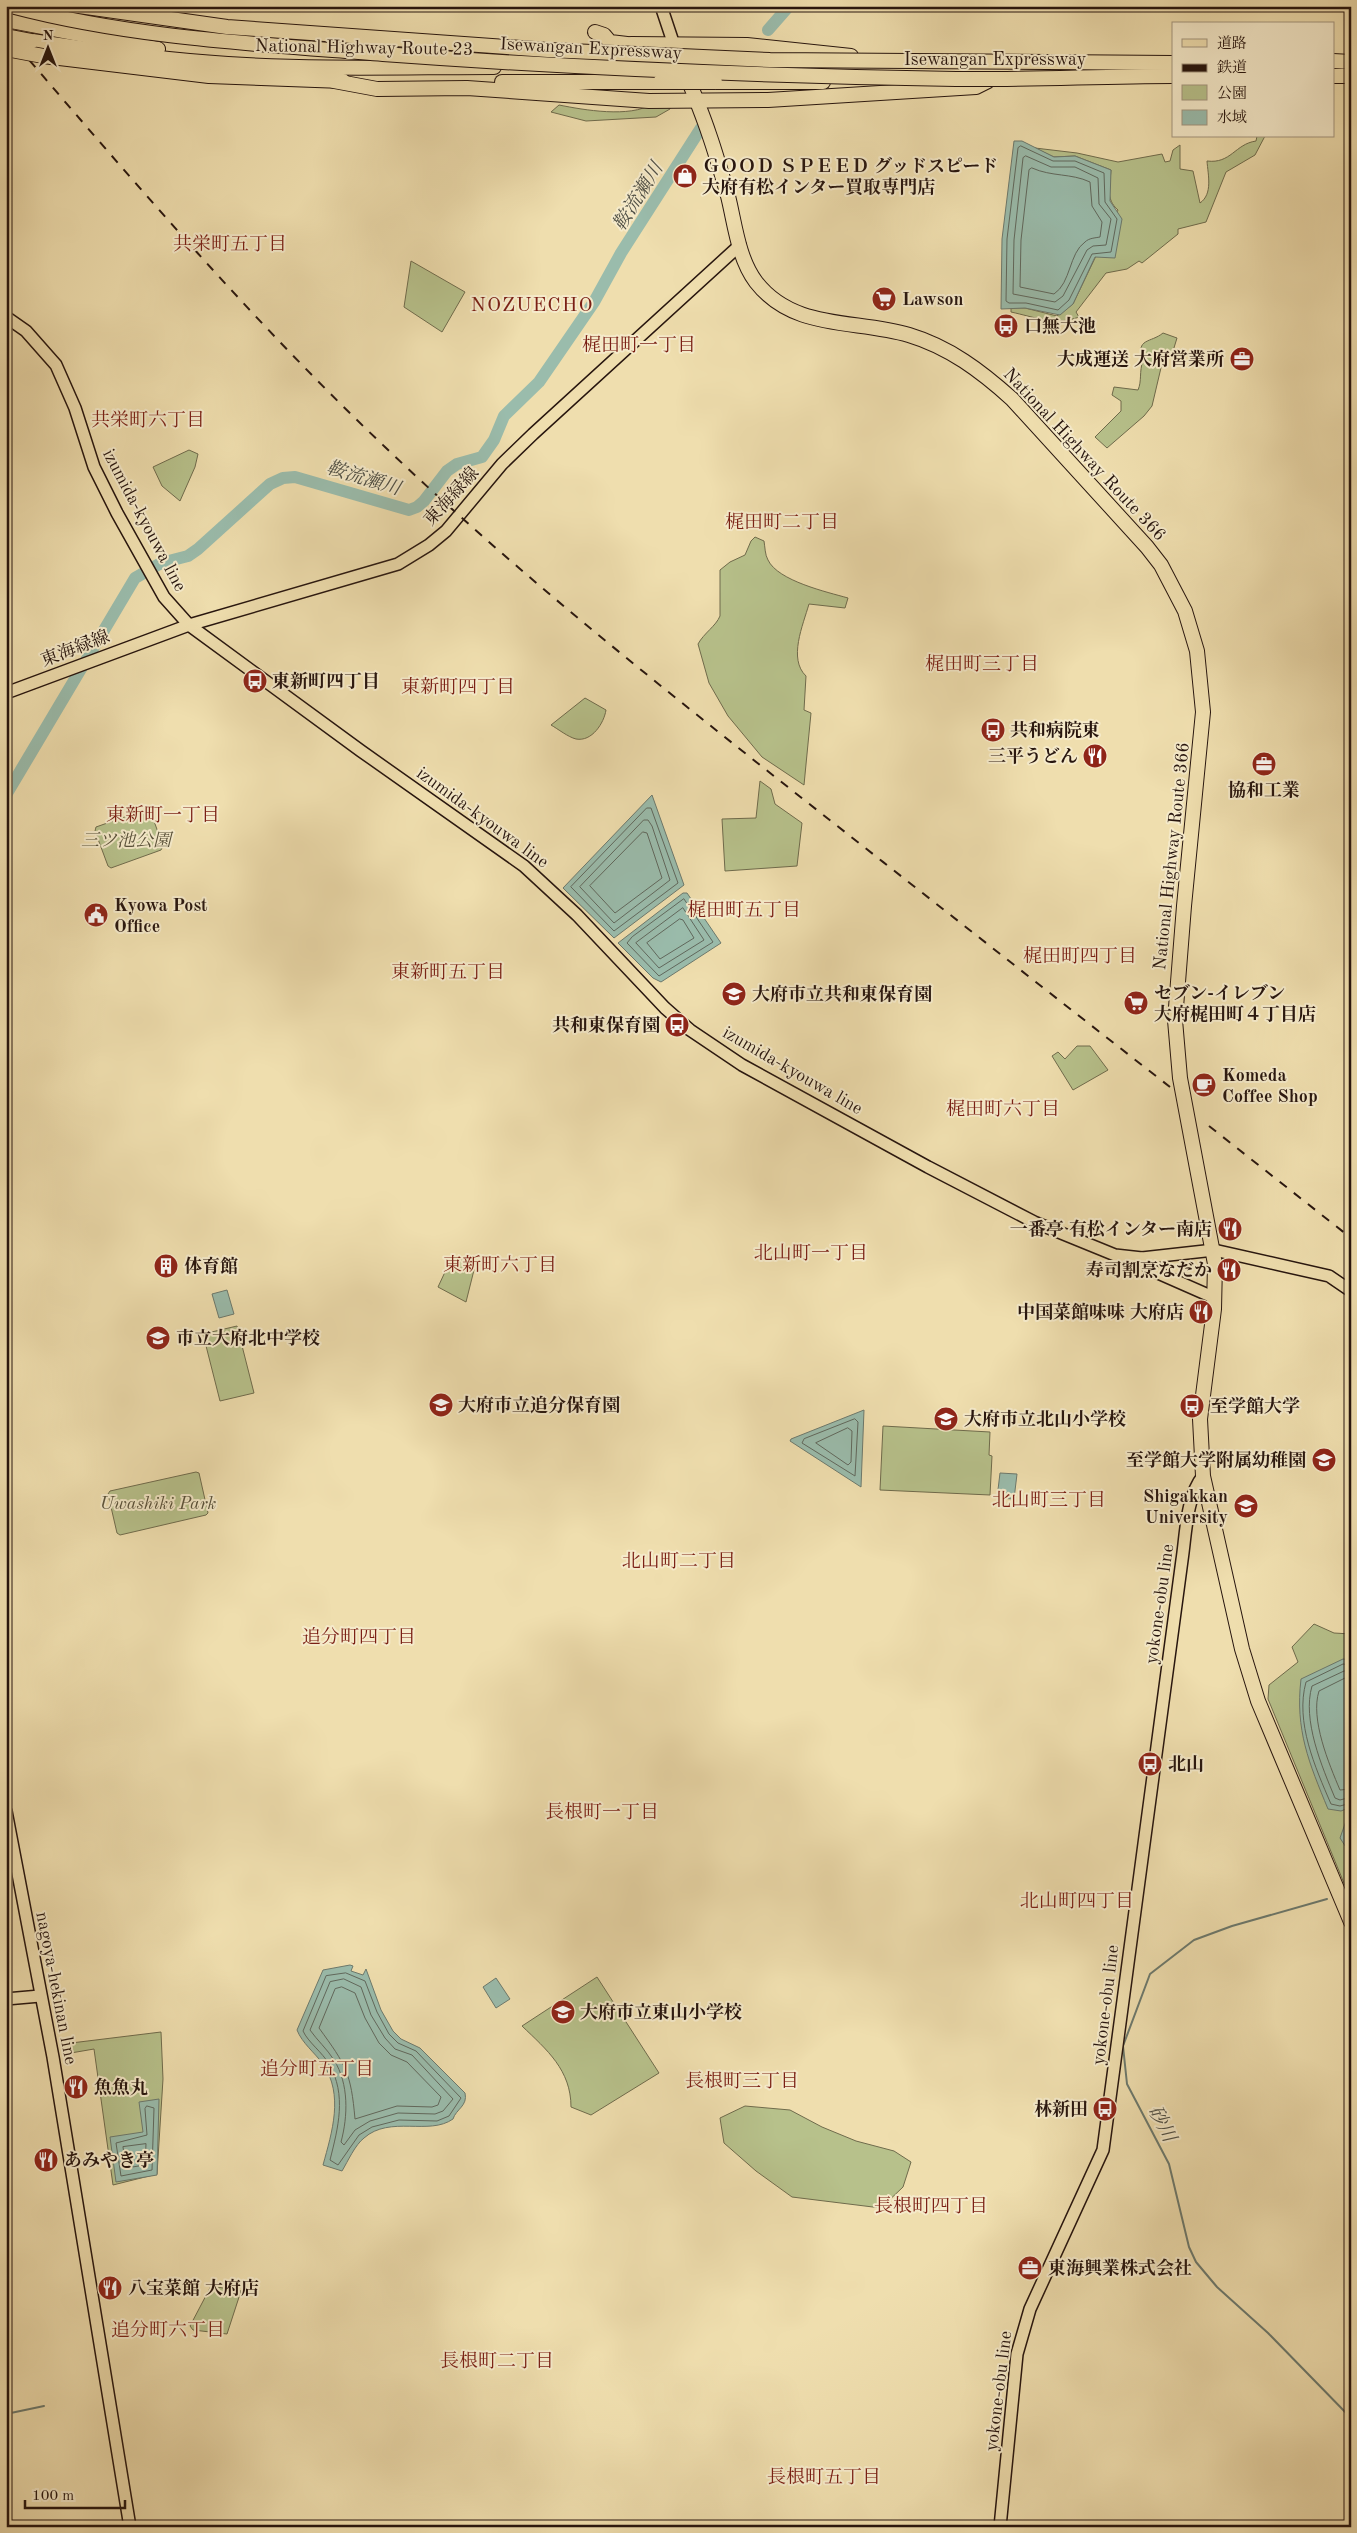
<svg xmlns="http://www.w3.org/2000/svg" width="1357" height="2533" viewBox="0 0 1357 2533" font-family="'Old Standard TT','Noto Serif JP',serif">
<rect width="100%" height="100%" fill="#efdeae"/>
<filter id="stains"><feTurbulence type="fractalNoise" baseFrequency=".004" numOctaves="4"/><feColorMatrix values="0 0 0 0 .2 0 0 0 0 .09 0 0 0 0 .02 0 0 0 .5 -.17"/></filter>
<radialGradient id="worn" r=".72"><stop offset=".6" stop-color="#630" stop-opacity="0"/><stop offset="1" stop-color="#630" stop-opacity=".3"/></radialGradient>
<g fill="#b7c18b" stroke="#6f6b4c">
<path d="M652 104H670V109L656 117 586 121 551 112 559 105C584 110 630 118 652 104Z"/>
<path d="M1257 136H1265L1255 155 1226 172 1206 222 1178 229V234L1142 263 1139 261 1127 269 1106 273 1076 312 1079 317C1056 326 1034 317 1011 312V308H1025L1057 316 1073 304 1118 210C1105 199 1110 185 1111 170L1075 156 1054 157 1035 148 1077 153 1118 162 1162 154 1165 162 1170 161 1173 150 1180 145V169L1193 171 1200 203C1213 194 1208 175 1207 161 1231 164 1235 144 1256 141Z"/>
<path d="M411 261 465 292 442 332 404 307Z"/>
<path d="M1163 333 1177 338 1173 351 1164 355 1152 406 1144 416 1107 448 1095 437 1121 411V401L1112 395 1114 387 1138 390C1142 381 1139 372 1143 360 1135 338 1151 343 1163 333Z"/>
<path d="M189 450 198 454 195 467 180 501 162 486 153 467Z"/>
<path d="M755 537 764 541C765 547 765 555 768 560 778 581 827 592 848 598L845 608 809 604C803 625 788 659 806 676L804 710 811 713 804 785 762 757 728 716 709 683 698 644C704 633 716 626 720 616V570L730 562 745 555 751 541Z"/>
<path d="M585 698 606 710C604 723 592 742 576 739 568 737 558 729 551 725Z"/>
<path d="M760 781 771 789 775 804 802 823 797 866 725 871 722 819 756 818Z"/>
<path d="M147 809 150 810 163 846 161 850 111 868 108 866 95 831 96 827Z"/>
<path d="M1077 1046H1090L1108 1070 1073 1090 1052 1056 1058 1052 1065 1059Z"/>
<path d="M452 1257 476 1262 466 1302 438 1287Z"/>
<path d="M237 1326 254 1393 220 1401 203 1334Z"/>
<path d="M883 1426 990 1432 989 1455 992 1456 990 1495 880 1490Z"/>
<path d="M196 1472 199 1473 208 1513 206 1515 120 1535 117 1533 108 1494 110 1491Z"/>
<path d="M1314 1624 1334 1633 1351 1634V1900L1268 1699 1269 1685 1298 1662 1292 1647Z"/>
<path d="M597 1977 659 2073 591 2115 571 2107C571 2070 547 2050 522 2026Z"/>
<path d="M161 2032 163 2079 157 2174 113 2185 94 2049 65 2054 63 2044Z"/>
<path d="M745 2106 790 2110 822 2127 856 2141 894 2151 911 2162 903 2187 881 2208 792 2197 756 2171 724 2143 720 2118Z"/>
<path d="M211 2286 241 2291 227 2334 193 2330 190 2326Z"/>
</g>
<g fill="#9abcac" stroke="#6c796d">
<path d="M1014 141H1022L1054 157 1075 156 1111 170 1110 201 1122 219 1115 258 1095 257 1073 304 1060 315 1025 308 1001 309 1002 239Z"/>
<path d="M652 795 684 885 614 938 563 888Z"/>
<path d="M683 893H687L721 943 661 982 653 978 618 943Z"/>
<path d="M227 1290 234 1314 219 1318 212 1294Z"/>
<path d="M864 1410 861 1487 790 1441 791 1439Z"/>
<path d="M1000 1473 1017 1474 1014 1499 997 1498Z"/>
<path d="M1343 1659 1351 1660V1807L1341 1811 1328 1809C1309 1763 1295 1730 1301 1679Z"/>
<path d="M1351 1819V1855L1340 1838 1346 1821Z"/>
<path d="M350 1965 353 1966 351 1971 363 1975 366 1969 381 2010 393 2031 401 2039 420 2048 465 2093C468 2106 456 2109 453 2119 429 2136 390 2115 364 2138 355 2145 348 2161 342 2171L323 2165C332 2132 344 2095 323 2064 315 2053 302 2043 297 2030L323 1970Z"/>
<path d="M496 1978 510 1999 496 2008 483 1987Z"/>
<path d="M159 2099 157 2175 116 2182 110 2137 143 2132 139 2102Z"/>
</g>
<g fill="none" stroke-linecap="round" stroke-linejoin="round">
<g stroke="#60685d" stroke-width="1">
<path d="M1021 146 1053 161H1075L1104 173 1105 202 1117 219 1111 252 1092 254 1069 300 1058 310 1026 303H1009L1006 301 1007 239 1018 148Z"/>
<path d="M1026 156 1051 167H1075L1098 178 1099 204 1111 219 1106 245 1093 246 1087 250 1063 296 1055 302 1013 294 1014 240 1023 158Z"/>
<path d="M1032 168C1052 177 1071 173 1090 182L1092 206 1102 222 1100 237C1095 238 1089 238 1085 242 1069 253 1071 283 1054 294L1020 287 1021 240 1029 170Z"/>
<path d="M647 808H651L678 883 614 931 571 887Z"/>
<path d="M644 820H648L652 826 670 880 614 923 580 887Z"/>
<path d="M643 832 647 833 662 878 615 913 590 886Z"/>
<path d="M684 899 713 942 659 976 627 943 632 937Z"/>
<path d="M683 908 704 940 659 968 636 943Z"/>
<path d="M680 919 683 920 694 938 660 959 647 943Z"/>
<path d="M855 1419 858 1422 855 1476 802 1443 804 1439Z"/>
<path d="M848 1428 852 1431 851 1462 848 1465 816 1443Z"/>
<path d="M1351 1665 1343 1664 1306 1682C1295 1722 1315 1767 1331 1804L1340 1806 1351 1803"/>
<path d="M1351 1671H1344L1312 1686C1302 1720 1322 1767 1335 1798L1340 1800 1351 1797"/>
<path d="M1351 1678H1345L1319 1691C1310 1719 1329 1764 1340 1790L1351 1789"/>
<path d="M346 1973 365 1981 377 2012 389 2034 398 2043 416 2051 461 2098 449 2116 437 2121 399 2120 372 2127 359 2135 338 2165 330 2160C338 2128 347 2095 329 2064 322 2052 308 2042 303 2031L326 1976Z"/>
<path d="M344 1979 361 1987 371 2015 385 2038 395 2049 412 2055 453 2099 443 2111 435 2114 398 2113 370 2121 355 2130 344 2145 341 2142C348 2116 349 2084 334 2060 327 2049 317 2040 310 2030L330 1982Z"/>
<path d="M342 1987 355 1993 365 2018 379 2043 391 2055 407 2062 441 2097 438 2105 432 2107 397 2106 355 2119C351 2073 346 2065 319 2028L335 1989Z"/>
<path d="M147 2106 154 2108 152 2170 121 2176 116 2143 147 2135 145 2109Z"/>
<path d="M146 2144 145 2165 126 2168 123 2147Z"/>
</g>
<g stroke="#6c796d" stroke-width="2">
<path d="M1327 1899 1232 1926 1194 1940 1150 1974 1123 2046 1127 2084 1169 2164 1189 2247 1196 2262 1217 2287 1268 2333 1351 2418"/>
<path d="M6 2414 44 2406"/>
</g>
<g stroke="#9abcac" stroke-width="12">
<path d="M768 30 789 6"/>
<path d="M6 795 135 578 161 563 188 556 198 549 270 484 283 478 295 477 409 510 417 507 424 501 447 471 457 464 482 457 494 440 504 416 539 382 594 302 621 253 701 128"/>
</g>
<defs>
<g id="major">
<path d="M661 6 674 45"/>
<path d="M6 317 26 331 56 365 75 408 94 467 117 513 164 597 189 625 361 751 524 866 577 915 665 1008 690 1030 742 1065 928 1167 1034 1222 1115 1255 1142 1258 1214 1250 1329 1276 1351 1291"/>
<path d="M6 693 189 625 398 564 429 545 446 531 502 464 533 434 740 245"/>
<path d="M1142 1258 1149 1269 1215 1298"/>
<path d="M6 1811 53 2057 130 2527"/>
<path d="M6 1999 40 1996"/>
<path d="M1000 2527 1017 2354 1030 2309 1103 2150 1182 1560C1186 1534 1186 1497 1203 1476"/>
</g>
<g id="highway">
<path d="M6 20 158 49"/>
<path d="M595 32 604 35 610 42 627 44"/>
<path d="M32 41C97 51 162 60 228 64 317 70 406 67 494 67"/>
<path d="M674 45C686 75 699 104 709 134 716 154 722 175 728 196 735 224 738 258 756 282 794 331 856 319 909 335 949 347 981 371 1012 399L1147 547 1161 565 1185 611 1197 651 1203 712 1184 906 1175 1020 1180 1078 1215 1264 1214 1309 1200 1419 1203 1476 1242 1649 1258 1701 1351 1922"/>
<path d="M43 56 209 76 343 81"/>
<path d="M1333 61 1351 62"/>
<path d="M561 64 631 44 747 45 851 56"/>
<path d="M1333 76H1351"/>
<path d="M334 81 377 89 467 88 649 101 768 100 976 87 988 81"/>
<path d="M502 82H660"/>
<path d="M716 82H823"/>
</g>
</defs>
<use href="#major" stroke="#27150e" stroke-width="14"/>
<use href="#highway" stroke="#27150e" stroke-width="16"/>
<use href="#major" stroke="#efdeae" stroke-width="11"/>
<use href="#highway" stroke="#efdeae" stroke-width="14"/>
<g stroke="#27150e" stroke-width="2" stroke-dasharray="9 9" stroke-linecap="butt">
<path d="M6 33C128 175 249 318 385 447 517 573 660 686 803 799 925 895 1047 991 1170 1087"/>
<path d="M1209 1126 1351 1238"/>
</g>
<defs>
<g id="highway-bridge">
<path d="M11 6C132 38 258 44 383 54 574 68 765 76 956 79 1029 80 1101 76 1173 76"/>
<path d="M79 6 227 27 548 50 770 60 1173 63"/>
<path d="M6 36 32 41"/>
<path d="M6 49 43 56"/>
<path d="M660 82H715"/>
</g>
</defs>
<use href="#highway-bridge" stroke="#27150e" stroke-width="16" stroke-linecap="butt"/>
<use href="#highway-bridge" stroke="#efdeae" stroke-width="14"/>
</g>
<defs>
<symbol id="shop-disc" viewBox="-11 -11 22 22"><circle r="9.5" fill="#8f2418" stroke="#f5eaca"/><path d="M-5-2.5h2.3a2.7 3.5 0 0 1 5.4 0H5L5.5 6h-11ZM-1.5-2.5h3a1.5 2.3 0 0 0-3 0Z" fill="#fff"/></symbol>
<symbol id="supermarket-disc" viewBox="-11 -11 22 22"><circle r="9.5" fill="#8f2418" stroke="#f5eaca"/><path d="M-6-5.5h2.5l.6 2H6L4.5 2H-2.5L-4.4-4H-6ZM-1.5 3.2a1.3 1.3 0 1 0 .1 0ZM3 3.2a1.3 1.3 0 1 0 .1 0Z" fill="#fff"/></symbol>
<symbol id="bus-disc" viewBox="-11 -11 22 22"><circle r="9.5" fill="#8f2418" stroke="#f5eaca"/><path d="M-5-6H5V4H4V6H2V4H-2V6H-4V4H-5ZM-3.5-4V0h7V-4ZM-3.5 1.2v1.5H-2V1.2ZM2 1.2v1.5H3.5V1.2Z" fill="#fff"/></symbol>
<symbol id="office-disc" viewBox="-11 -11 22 22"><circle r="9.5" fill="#8f2418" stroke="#f5eaca"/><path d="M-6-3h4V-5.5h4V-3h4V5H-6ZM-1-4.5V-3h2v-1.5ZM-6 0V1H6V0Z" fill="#fff"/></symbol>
<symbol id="restaurant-disc" viewBox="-11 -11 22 22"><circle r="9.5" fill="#8f2418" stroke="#f5eaca"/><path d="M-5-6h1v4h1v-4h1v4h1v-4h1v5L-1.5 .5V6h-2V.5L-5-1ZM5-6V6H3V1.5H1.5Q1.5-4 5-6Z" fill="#fff"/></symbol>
<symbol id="civic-disc" viewBox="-11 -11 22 22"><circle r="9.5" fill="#8f2418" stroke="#f5eaca"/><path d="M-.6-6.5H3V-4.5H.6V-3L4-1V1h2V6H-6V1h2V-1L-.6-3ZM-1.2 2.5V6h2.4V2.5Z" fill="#fff"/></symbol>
<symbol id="school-disc" viewBox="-11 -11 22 22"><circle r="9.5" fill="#8f2418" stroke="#f5eaca"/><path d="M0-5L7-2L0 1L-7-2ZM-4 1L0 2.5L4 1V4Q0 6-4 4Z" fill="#fff"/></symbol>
<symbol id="cafe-disc" viewBox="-11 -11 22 22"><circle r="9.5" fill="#8f2418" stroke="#f5eaca"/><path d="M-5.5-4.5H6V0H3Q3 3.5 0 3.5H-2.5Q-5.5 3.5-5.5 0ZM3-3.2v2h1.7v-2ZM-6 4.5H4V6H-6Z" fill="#fff"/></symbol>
<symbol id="building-disc" viewBox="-11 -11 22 22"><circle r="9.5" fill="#8f2418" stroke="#f5eaca"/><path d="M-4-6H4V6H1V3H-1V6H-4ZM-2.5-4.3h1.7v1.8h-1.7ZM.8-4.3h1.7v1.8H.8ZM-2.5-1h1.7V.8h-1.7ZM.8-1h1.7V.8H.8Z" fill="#fff"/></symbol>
<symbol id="university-disc" viewBox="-11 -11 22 22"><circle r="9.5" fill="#8f2418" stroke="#f5eaca"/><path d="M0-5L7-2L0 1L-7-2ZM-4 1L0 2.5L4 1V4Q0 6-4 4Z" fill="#fff"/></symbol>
</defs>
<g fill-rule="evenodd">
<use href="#shop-disc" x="671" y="162" width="28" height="28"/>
<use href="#supermarket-disc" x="870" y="285" width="28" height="28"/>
<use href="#bus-disc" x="992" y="312" width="28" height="28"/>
<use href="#office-disc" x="1228" y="345" width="28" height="28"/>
<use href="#bus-disc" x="241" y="667" width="28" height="28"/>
<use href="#bus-disc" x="979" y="716" width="28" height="28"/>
<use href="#restaurant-disc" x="1081" y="742" width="28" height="28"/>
<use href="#office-disc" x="1250" y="750" width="28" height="28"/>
<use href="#civic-disc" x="82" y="901" width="28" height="28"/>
<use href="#school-disc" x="720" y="980" width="28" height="28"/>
<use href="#supermarket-disc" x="1122" y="989" width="28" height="28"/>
<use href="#bus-disc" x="663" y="1011" width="28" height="28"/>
<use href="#cafe-disc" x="1190" y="1071" width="28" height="28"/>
<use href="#restaurant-disc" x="1216" y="1215" width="28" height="28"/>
<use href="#building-disc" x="152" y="1252" width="28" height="28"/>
<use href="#restaurant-disc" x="1215" y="1256" width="28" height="28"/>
<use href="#restaurant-disc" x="1187" y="1298" width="28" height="28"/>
<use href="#school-disc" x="144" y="1324" width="28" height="28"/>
<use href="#school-disc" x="427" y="1391" width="28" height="28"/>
<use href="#bus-disc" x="1178" y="1392" width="28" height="28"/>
<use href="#school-disc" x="932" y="1405" width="28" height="28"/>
<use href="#school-disc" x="1310" y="1446" width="28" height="28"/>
<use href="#university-disc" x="1232" y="1492" width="28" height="28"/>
<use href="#bus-disc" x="1136" y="1750" width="28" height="28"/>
<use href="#school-disc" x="549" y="1998" width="28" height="28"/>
<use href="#restaurant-disc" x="62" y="2073" width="28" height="28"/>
<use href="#bus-disc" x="1091" y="2095" width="28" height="28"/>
<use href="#restaurant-disc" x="32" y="2146" width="28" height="28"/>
<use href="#office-disc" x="1016" y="2254" width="28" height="28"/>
<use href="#restaurant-disc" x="96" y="2274" width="28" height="28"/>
</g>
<g text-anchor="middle" stroke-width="4" stroke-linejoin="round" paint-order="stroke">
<g font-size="18" fill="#27150e" stroke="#f5eaca">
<text transform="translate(364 47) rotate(1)" y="6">National Highway Route 23</text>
<text transform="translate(591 48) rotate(3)" y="6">Isewangan Expressway</text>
<text x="995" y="65">Isewangan Expressway</text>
<text transform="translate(1085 454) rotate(47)" y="6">National Highway Route 366</text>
<text transform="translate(451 496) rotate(-48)" y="6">東海緑線</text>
<text transform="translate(145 520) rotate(62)" y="6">izumida-kyouwa line</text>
<text transform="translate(75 648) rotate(-21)" y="6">東海緑線</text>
<text transform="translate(483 817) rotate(36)" y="6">izumida-kyouwa line</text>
<text transform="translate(1171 856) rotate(-84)" y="6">National Highway Route 366</text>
<text transform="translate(793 1070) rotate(30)" y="6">izumida-kyouwa line</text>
<text transform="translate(1159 1604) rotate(-82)" y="6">yokone-obu line</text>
<text transform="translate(57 1988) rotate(79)" y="6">nagoya-hekinan line</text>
<text transform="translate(1105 2005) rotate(-83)" y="6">yokone-obu line</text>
<text transform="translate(998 2391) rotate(-83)" y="6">yokone-obu line</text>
</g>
<g font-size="18" font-weight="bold" fill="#27150e" stroke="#f5eaca" text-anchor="start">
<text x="702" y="172">ＧＯＯＤ ＳＰＥＥＤ グッドスピード<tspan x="702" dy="21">大府有松インター買取専門店</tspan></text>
<text x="902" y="305">Lawson</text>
<text x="1024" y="332">口無大池</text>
<text x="1224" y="365" text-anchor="end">大成運送 大府営業所</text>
<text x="272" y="687">東新町四丁目</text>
<text x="1010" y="736">共和病院東</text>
<text x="1078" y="762" text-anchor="end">三平うどん</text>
<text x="1264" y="796" text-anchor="middle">協和工業</text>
<text x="114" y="911">Kyowa Post<tspan x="114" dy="21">Office</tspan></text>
<text x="1154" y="999">セブン-イレブン<tspan x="1154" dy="21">大府梶田町４丁目店</tspan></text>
<text x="752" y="1000">大府市立共和東保育園</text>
<text x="660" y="1031" text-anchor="end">共和東保育園</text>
<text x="1222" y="1081">Komeda<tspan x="1222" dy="21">Coffee Shop</tspan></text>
<text x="1212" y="1235" text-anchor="end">一番亭 有松インター南店</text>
<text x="184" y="1272">体育館</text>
<text x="1212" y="1276" text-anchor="end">寿司割烹なだか</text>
<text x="1184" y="1318" text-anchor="end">中国菜館味味 大府店</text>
<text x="176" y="1344">市立大府北中学校</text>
<text x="458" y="1411">大府市立追分保育園</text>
<text x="1210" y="1412">至学館大学</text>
<text x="964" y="1425">大府市立北山小学校</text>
<text x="1306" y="1466" text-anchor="end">至学館大学附属幼稚園</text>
<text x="1228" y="1502" text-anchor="end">Shigakkan<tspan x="1228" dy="21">University</tspan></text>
<text x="1168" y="1770">北山</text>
<text x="580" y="2018">大府市立東山小学校</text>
<text x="94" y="2093">魚魚丸</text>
<text x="1088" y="2115" text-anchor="end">林新田</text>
<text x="64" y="2166">あみやき亭</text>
<text x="1048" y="2274">東海興業株式会社</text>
<text x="128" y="2294">八宝菜館 大府店</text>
</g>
<g font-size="18" font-style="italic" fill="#59513a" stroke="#f5eaca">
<text x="126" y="846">三ツ池公園</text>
<text x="158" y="1509">Uwashiki Park</text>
</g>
<g font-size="19" font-style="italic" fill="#4f4f45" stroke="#f5eaca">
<text transform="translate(637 196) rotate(-58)" y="7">鞍流瀬川</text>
<text transform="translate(364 477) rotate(17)" y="7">鞍流瀬川</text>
<text transform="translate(1163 2123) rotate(63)" y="7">砂川</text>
</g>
<g font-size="19" fill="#7a1f14" stroke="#f5eaca">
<text x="230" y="250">共栄町五丁目</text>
<text x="639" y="351">梶田町一丁目</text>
<text x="148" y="426">共栄町六丁目</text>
<text x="782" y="528">梶田町二丁目</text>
<text x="982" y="670">梶田町三丁目</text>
<text x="458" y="693">東新町四丁目</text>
<text x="163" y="821">東新町一丁目</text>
<text x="744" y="916">梶田町五丁目</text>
<text x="1080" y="962">梶田町四丁目</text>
<text x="448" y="978">東新町五丁目</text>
<text x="1003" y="1115">梶田町六丁目</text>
<text x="811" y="1259">北山町一丁目</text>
<text x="500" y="1271">東新町六丁目</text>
<text x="1049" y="1506">北山町三丁目</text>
<text x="679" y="1567">北山町二丁目</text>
<text x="359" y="1643">追分町四丁目</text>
<text x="602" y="1818">長根町一丁目</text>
<text x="1077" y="1907">北山町四丁目</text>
<text x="317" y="2075">追分町五丁目</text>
<text x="742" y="2087">長根町三丁目</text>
<text x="931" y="2212">長根町四丁目</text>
<text x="168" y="2336">追分町六丁目</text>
<text x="497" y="2367">長根町二丁目</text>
<text x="824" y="2483">長根町五丁目</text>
</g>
<g font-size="20" letter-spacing="1" fill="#7a1f14" stroke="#f5eaca">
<text x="532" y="311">NOZUECHO</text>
</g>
</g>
<rect width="1357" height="2533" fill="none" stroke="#efdeae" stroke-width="25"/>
<rect x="8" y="8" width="1342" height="2518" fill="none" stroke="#27150e" stroke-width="2.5"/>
<rect x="12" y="12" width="1332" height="2508" fill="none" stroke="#27150e"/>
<rect x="1172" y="22" width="162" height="115" fill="#f5eaca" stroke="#a3957f"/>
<rect x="1182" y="39" width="25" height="8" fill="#efdeae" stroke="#a3957f"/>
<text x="1217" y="48" font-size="15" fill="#27150e">道路</text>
<rect x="1182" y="64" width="25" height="8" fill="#27150e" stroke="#a3957f"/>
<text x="1217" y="72" font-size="15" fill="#27150e">鉄道</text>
<rect x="1182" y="85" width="25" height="15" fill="#b7c18b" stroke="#a3957f"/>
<text x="1217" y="98" font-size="15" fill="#27150e">公園</text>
<rect x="1182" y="110" width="25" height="15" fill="#9abcac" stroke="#a3957f"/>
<text x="1217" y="122" font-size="15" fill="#27150e">水域</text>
<g transform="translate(48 48)" stroke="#f5eaca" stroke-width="4" paint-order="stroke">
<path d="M0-4L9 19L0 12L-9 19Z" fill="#27150e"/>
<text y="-8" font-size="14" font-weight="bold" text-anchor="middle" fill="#27150e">N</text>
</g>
<path d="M25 2500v8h100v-8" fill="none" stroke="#27150e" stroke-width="2.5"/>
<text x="32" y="2500" font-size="15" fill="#27150e" stroke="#f5eaca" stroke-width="4" paint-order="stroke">100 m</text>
<rect width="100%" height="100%" filter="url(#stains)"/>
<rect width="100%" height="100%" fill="url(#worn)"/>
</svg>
